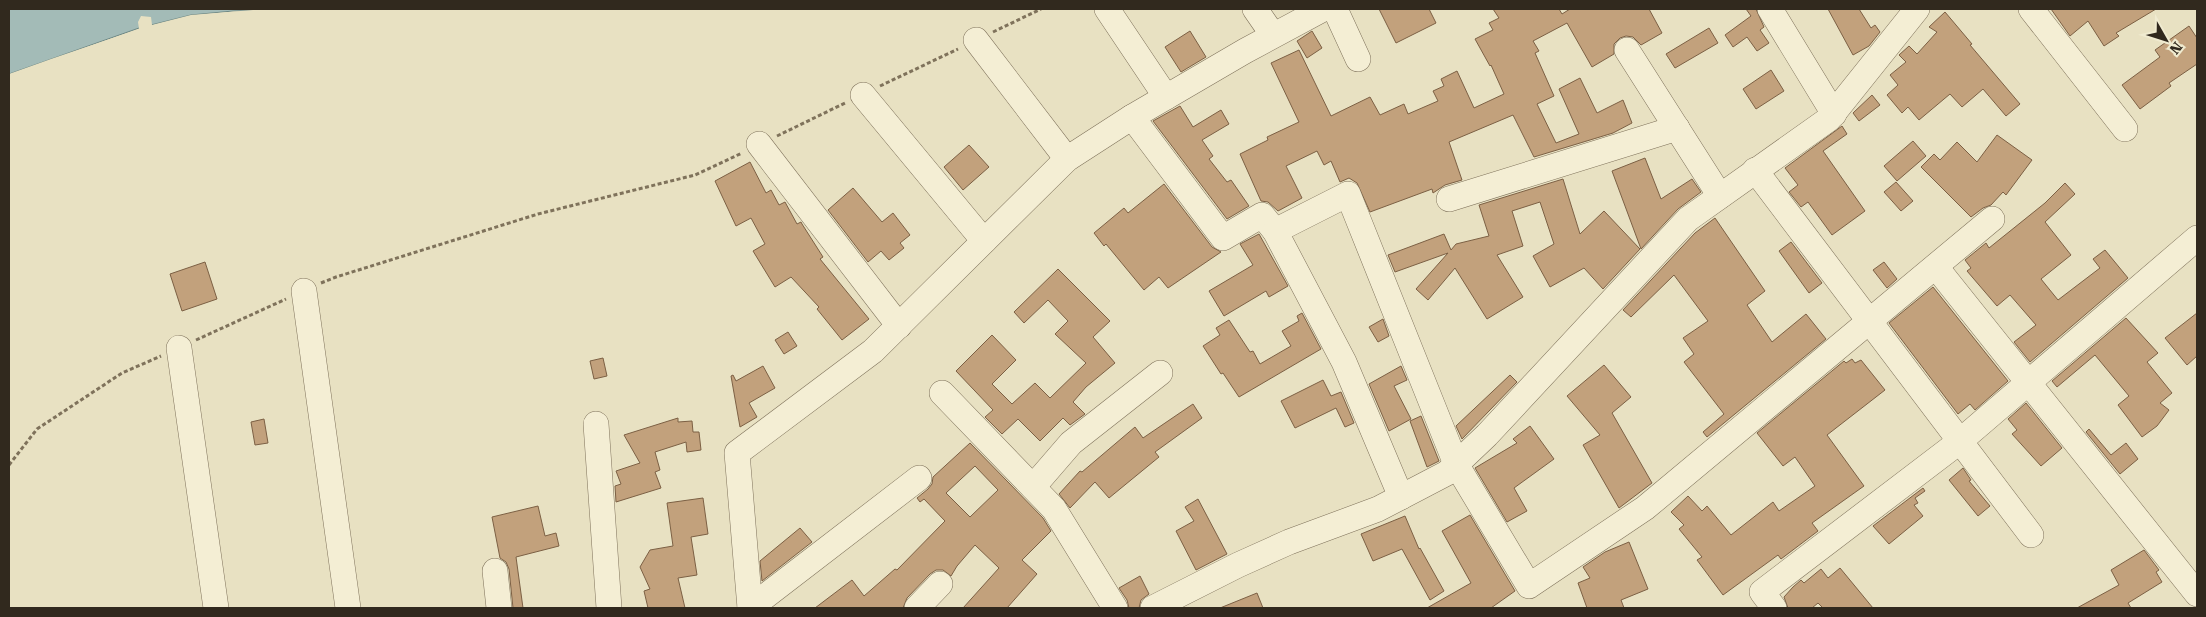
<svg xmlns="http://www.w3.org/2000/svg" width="2206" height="617" viewBox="0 0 2206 617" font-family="'Roboto Serif',serif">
<rect width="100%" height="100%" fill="#e8e1c2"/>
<path fill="#a3bbb7" stroke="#6c8784" d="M9 9H328L233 11 191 15 139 28 9 74Z"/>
<path fill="#e8e1c2" d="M267 9H283V10L331 9 329 11 313 13H233L192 18 140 31 9 77V74L51 59 139 29 138 22 141 16 151 17 152 25 191 15Z"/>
<g fill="#c2a17c" stroke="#7c6044" fill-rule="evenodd">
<path d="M1379 9H1429L1436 23 1396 43Z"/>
<path d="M1493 9H1559L1562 14 1570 9H1649L1662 33 1641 45 1633 37 1626 36 1620 38 1614 44V54L1592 67 1567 23 1533 41 1539 51 1535 53 1554 96 1537 104 1556 143 1579 134 1559 89 1580 78 1597 113 1623 100 1632 123 1613 133 1534 157 1513 115 1449 142 1462 180 1445 185 1433 193 1432 189 1370 212 1357 183 1349 178 1340 182 1331 161 1324 165 1317 151 1286 166 1302 198 1278 211 1268 202 1261 201 1240 154 1268 140 1267 137 1299 122 1271 63 1299 50 1331 116 1370 97 1380 115 1404 104 1408 114 1438 101 1433 91 1444 86 1441 79 1457 71 1474 108 1504 94 1491 65 1490 66 1475 39 1493 30 1489 23 1499 18Z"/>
<path d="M1746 9H1756L1764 27 1760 30 1769 43 1757 51 1747 37 1733 47 1725 35 1751 16Z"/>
<path d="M1828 9H1859L1871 28 1875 25 1880 32 1869 46 1853 55Z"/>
<path d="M2051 9H2156L2116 33 2119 36 2104 46 2088 21 2070 36Z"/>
<path d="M1945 12 1972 44 1970 45 2020 104 2006 116 1983 89 1962 107 1950 94 1919 120 1908 107 1902 113 1887 95 1898 85 1890 75 1906 62 1899 55 1909 46 1917 54 1937 32 1929 27Z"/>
<path d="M2189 26 2197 38V64L2169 83 2171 86 2140 109 2122 85 2160 57 2155 50Z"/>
<path d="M1709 28 1718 43 1675 68 1666 54Z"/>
<path d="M1190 31 1206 57 1181 72 1165 47Z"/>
<path d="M1312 31 1322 48 1307 58 1297 41Z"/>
<path d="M1771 70 1784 91 1756 109 1743 89Z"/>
<path d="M1872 95 1880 105 1859 121 1853 113Z"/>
<path d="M1180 106 1193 127 1221 110 1229 124 1202 140 1213 156 1209 159 1227 182 1231 180 1249 206 1227 219 1153 121Z"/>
<path d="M1842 126 1847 134 1823 151 1865 211 1832 235 1808 202 1801 207 1789 192 1798 185 1785 168Z"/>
<path d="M1997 135 2032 160 2006 195 2003 192 1991 205 1983 208 1971 217 1921 167 1934 154 1940 160 1957 142 1977 162Z"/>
<path d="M1913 141 1926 156 1897 181 1884 166Z"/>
<path d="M969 145 989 167 963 190 944 167Z"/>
<path d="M1645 158 1661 199 1692 179 1701 192 1678 209 1641 249 1612 171Z"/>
<path d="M750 162 766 193 771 190 779 205 785 202 797 224 801 222 802 224 823 257 820 259 869 319 842 340 817 309 819 307 791 277 775 287 753 251 765 244 751 218 736 226 715 181Z"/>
<path d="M1563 179 1580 234 1604 211 1640 249 1603 289 1584 268 1550 287 1533 256 1554 244 1540 202 1512 211 1523 246 1497 255 1523 297 1487 319 1455 268 1428 300 1416 289 1448 253 1395 272 1388 255 1444 234 1451 250 1456 244 1489 236 1479 205Z"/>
<path d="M1896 182 1913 201 1901 211 1884 192Z"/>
<path d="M2065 183 2075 194 2045 222 2071 255 2041 279 2058 300 2100 268 2093 259 2105 250 2128 278 2030 362 2014 342 2036 325 2010 295 1997 306 1967 271 1971 268 1965 260 1986 243 1989 248 2045 203Z"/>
<path d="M1164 184 1212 247 1221 252 1168 288 1159 277 1144 290 1106 244 1104 246 1094 233 1124 208 1128 213Z"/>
<path d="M853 188 882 222 893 213 910 235 900 243 904 248 889 260 881 251 868 262 828 210Z"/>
<path d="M1715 218 1765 291 1747 305 1772 342 1806 314 1826 339 1707 437 1703 432 1724 414 1684 362 1694 354 1683 338 1708 321 1674 275 1631 317 1623 310 1695 233Z"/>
<path d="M1259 234 1288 286 1269 297 1266 291 1224 316 1209 291 1253 265 1240 244Z"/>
<path d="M1791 242 1822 283 1809 293 1779 251Z"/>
<path d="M205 262 217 299 182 311 170 274Z"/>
<path d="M1884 262 1897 279 1887 288 1873 270Z"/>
<path d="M1058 269 1110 321 1093 337 1115 363 1086 387 1073 402 1085 414 1070 425 1063 418 1040 441 1018 419 1002 434 985 417 993 410 956 371 992 335 1016 360 992 384 1012 404 1035 383 1050 398 1086 363 1055 334 1068 321 1048 300 1024 323 1014 312Z"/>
<path d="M1933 287 2008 381 1975 410 1970 404 1958 414 1889 323Z"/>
<path d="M1302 313 1321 349 1239 397 1223 373 1221 374 1203 346 1220 335 1216 328 1229 320 1250 352 1253 351 1260 364 1291 346 1282 331 1299 321 1297 316Z"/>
<path d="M2197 313V356L2187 365 2165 338Z"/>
<path d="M2126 318 2158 353 2147 362 2172 393 2160 403 2169 410 2157 426 2142 437 2118 405 2129 396 2095 355 2057 387 2052 381Z"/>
<path d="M1383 319 1389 336 1378 342 1369 327Z"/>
<path d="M788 332 797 346 784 354 775 340Z"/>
<path d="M603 358 607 376 594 379 590 361Z"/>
<path d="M1852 359 1855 363 1861 360 1885 390 1827 435 1864 486 1812 523 1818 531 1781 559 1778 555 1723 595 1697 560 1702 557 1679 529 1684 525 1671 512 1688 496 1702 511 1707 506 1731 535 1773 502 1779 511 1815 486 1795 457 1783 466 1757 433 1844 361 1846 363Z"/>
<path d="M1604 365 1631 397 1612 413 1652 483 1619 508 1583 445 1600 435 1567 396Z"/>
<path d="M763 366 775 388 749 403 757 417 740 427 731 376 733 375 736 381Z"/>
<path d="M1401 366 1407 380 1394 386 1411 419 1389 431 1369 384Z"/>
<path d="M1510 375 1517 382 1462 439 1456 426Z"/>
<path d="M1323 380 1331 396 1341 392 1354 423 1345 427 1336 408 1295 428 1281 401Z"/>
<path d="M2026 403 2062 448 2041 466 2012 434 2017 430 2008 419Z"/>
<path d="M1193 404 1202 418 1155 452 1159 457 1109 498 1095 482 1070 508 1059 494 1080 471 1082 472 1135 427 1143 438Z"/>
<path d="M1421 416 1439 461 1427 467 1410 421Z"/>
<path d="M678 418V422L692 421 693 432H699L701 450 687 452 686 442 655 452 660 470 655 472 661 488 616 502 615 486 621 484 616 471 640 463 624 435Z"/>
<path d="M264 419 268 443 255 445 251 422Z"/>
<path d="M1530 426 1554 459 1514 488 1527 511 1507 522 1475 468 1517 443 1513 439Z"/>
<path d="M2089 429 2111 455 2126 443 2138 459 2120 474 2086 432Z"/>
<path d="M970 443 1043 518 1051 531 1022 560 1037 574 1007 608H963L999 568 975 545 957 566 951 576 943 570H936L930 574 907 598 903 608H815L852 580 864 596 895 569 897 570 945 521 924 499 920 502 917 498 928 489 932 484 933 477ZM975 466 998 490 970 517 946 493Z"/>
<path d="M1963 468 1971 480 1969 481 1990 506 1978 516 1949 480Z"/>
<path d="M1923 488 1925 491 1915 498 1918 503 1914 505 1923 516 1889 544 1873 526Z"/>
<path d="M703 498 708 534 691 537 697 575 678 578 685 608H648L644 591 650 589 640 567 650 550 673 546 667 503Z"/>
<path d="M1198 499 1227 554 1196 570 1176 531 1194 521 1185 507Z"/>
<path d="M538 506 545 536 556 533 559 546 516 557 523 608H513L509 569 506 562 500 558 492 517Z"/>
<path d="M1470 515 1515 591 1491 608H1427L1471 583 1442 531Z"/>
<path d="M1405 516 1419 549 1420 548 1444 591 1430 600 1402 549 1373 561 1361 534Z"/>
<path d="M800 528 812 542 762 581 760 561Z"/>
<path d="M1629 542 1648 589 1621 600 1624 608H1587L1578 583 1590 578 1583 567 1605 552Z"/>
<path d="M2144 550 2159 570 2156 572 2162 582 2128 603 2131 608H2077L2119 585 2111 570Z"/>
<path d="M1840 568 1873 608H1823L1818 603 1812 608H1788L1784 597 1793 587 1801 580 1804 583 1821 569 1828 578Z"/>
<path d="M1140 576 1149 594 1141 600 1139 608H1129L1127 600 1119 588Z"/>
<path d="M1257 593 1263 608H1220Z"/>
</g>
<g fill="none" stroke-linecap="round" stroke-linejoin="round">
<defs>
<g id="minor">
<path d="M1107 9 1166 97"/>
<path d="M1255 9 1273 35"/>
<path d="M1335 9 1358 59"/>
<path d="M1770 9 1834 114"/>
<path d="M2031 9 2125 129"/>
<path d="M976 40 1067 159"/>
<path d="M1627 50 1720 196"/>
<path d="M863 95 984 241"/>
<path d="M1132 117 1223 238 1262 215 1275 231 1348 194 1456 464 1529 586 1645 508 1992 219"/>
<path d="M759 144 899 326"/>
<path d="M1755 170 2031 535"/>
<path d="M1449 199 1677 128"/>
<path d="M1275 231 1344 362 1401 497"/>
<path d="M1936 267 2197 594"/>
<path d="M304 291 348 608"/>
<path d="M179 348 216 608"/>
<path d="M942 393 1054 509 1115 608"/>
<path d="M596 424 609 608"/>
<path d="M1033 487 1071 443 1160 373"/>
<path d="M495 571 499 608"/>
<path d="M750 608 737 453 873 351 1067 159 1132 117 1245 51 1323 9"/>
<path d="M750 608 919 478"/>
<path d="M917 608 940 584"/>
<path d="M1153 608 1238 565 1289 542 1378 509 1447 473 1487 435 1688 219 1829 119 1917 9"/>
<path d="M1774 608 1762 592 1959 442 2197 238"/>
</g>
</defs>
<use href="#minor" stroke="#7f725b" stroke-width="26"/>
<g stroke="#7f725b" stroke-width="3" stroke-dasharray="4 2.5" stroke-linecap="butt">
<path d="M993 32 1041 9"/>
<path d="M880 86 958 49"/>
<path d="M777 136 845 103"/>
<path d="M321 283 336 277 538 214 695 175 742 153"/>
<path d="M196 340 286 299"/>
<path d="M9 465 37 429 122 373 161 356"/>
</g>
<use href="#minor" stroke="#f4eed4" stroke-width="25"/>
</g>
<rect width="2206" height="617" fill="none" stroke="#31291e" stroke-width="20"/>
<g transform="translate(2166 40) rotate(129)" stroke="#f0ebd0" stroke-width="4" paint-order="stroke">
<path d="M0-4L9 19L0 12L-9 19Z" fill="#31291e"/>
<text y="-8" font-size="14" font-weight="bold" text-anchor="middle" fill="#31291e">N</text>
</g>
</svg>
